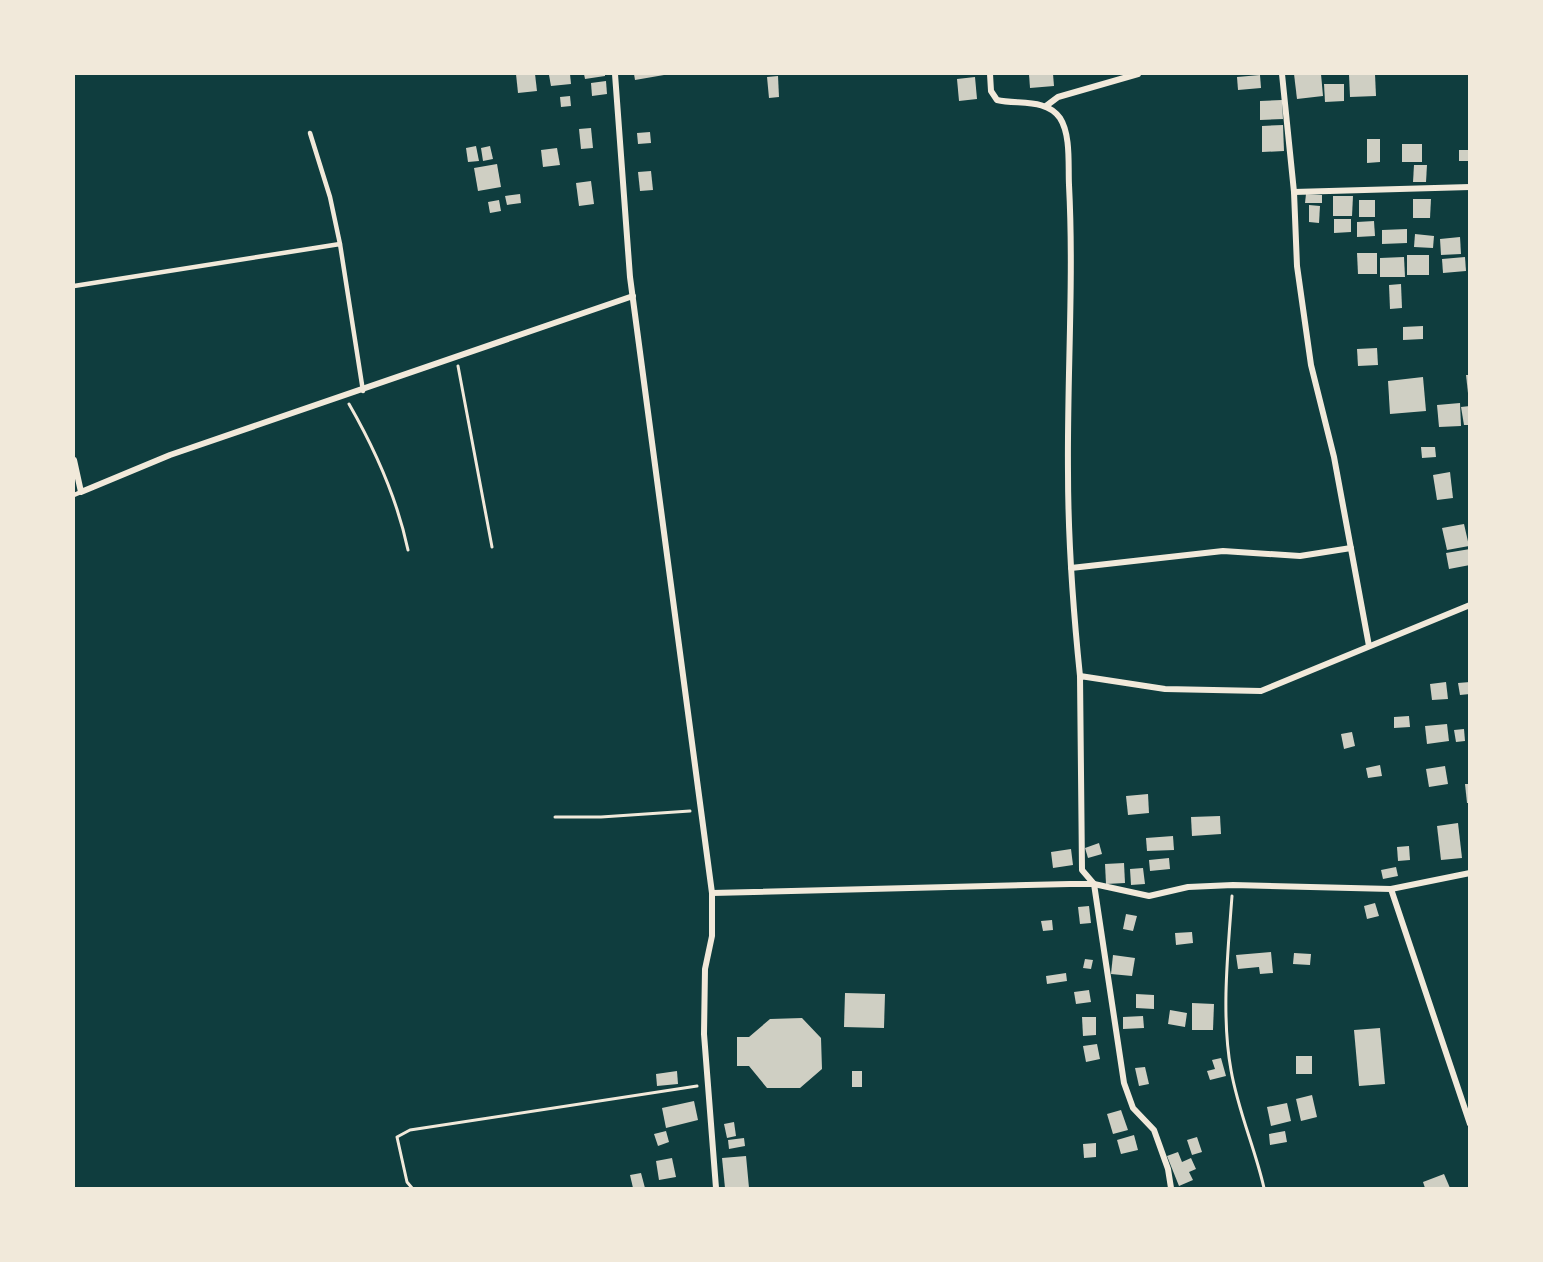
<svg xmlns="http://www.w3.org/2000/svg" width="1543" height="1262" viewBox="0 0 1543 1262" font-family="'Exo 2',sans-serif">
<rect width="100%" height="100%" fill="#0f3d3e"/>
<g fill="#cfcfc3">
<path d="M516 74H535L537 91 518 93Z"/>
<path d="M570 74 571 84 551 86 549 75Z"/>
<path d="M584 74H605V76L585 79Z"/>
<path d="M634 74H664V75L635 80Z"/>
<path d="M1029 74H1053L1054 86 1030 88Z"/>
<path d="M1294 74H1321L1323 96 1297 99Z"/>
<path d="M1349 74H1375L1376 96 1350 97Z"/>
<path d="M1260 75 1261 88 1238 90 1237 77Z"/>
<path d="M778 76 779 97 769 98 767 77Z"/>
<path d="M975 77 977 99 959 101 957 79Z"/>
<path d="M606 81 607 94 592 96 591 83Z"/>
<path d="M1324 84H1344V101L1325 102Z"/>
<path d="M570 96 571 106 561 107 560 97Z"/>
<path d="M1282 100 1283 119 1260 120V101Z"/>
<path d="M1283 125 1284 151 1262 152V126Z"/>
<path d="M591 128 593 148 581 149 579 129Z"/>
<path d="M650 132 651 143 638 144 637 133Z"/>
<path d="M1367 139H1380V162L1367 163Z"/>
<rect x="1402" y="144" width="20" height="18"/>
<path d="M476 146 479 161 468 162 466 148Z"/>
<path d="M490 146 493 159 483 161 481 148Z"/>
<path d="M557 148 560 165 543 167 541 150Z"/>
<rect x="1459" y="150" width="11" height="11"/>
<path d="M497 164 501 187 478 191 474 168Z"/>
<path d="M1414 165H1427L1426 182H1413Z"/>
<path d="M651 171 653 190 640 191 638 172Z"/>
<path d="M591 181 594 204 579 206 576 183Z"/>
<path d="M520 194 521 203 507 205 505 196Z"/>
<path d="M1306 194 1322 195V203H1305Z"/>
<path d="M1333 196H1353L1352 216H1333Z"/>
<path d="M1413 199H1431L1430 218H1413Z"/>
<path d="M499 200 501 211 490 213 488 202Z"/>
<rect x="1359" y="200" width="16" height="17"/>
<path d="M1309 205 1320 206 1319 223 1309 222Z"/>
<path d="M1334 219H1351V232L1334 233Z"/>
<path d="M1374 221 1375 236 1357 237V222Z"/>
<path d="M1407 229V243L1382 244V230Z"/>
<path d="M1415 234 1434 236 1433 248 1414 247Z"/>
<path d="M1460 237 1461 254 1441 255 1440 239Z"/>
<path d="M1357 253H1377V274H1358Z"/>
<rect x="1407" y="255" width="22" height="20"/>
<path d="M1404 257 1405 277H1380V258Z"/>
<path d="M1465 257 1466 271 1443 273 1442 259Z"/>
<path d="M1401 284 1402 308 1390 309 1389 285Z"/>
<path d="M1423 326V339L1403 340V327Z"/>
<path d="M1377 348 1378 365 1358 366 1357 349Z"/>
<path d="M1466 375H1470V393H1468Z"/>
<path d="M1423 377 1426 411 1390 414 1388 381Z"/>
<path d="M1460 403 1461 426 1439 427 1437 405Z"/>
<path d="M1470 406V425H1464L1461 407Z"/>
<path d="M1421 447H1435L1436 457 1422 458Z"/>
<path d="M1450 472 1453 498 1437 500 1433 475Z"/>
<path d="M1464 524 1469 546 1447 550 1442 528Z"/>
<path d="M1470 549V565L1449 569 1446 553Z"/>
<path d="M1446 682 1448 699 1432 700 1430 684Z"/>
<path d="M1470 682V694L1460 695 1458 683Z"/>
<path d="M1409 716 1410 727 1394 728V717Z"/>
<path d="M1447 724 1449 741 1427 744 1425 726Z"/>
<path d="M1464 729 1465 741 1456 742 1454 730Z"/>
<path d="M1352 732 1355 746 1344 749 1341 734Z"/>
<path d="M1380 765 1382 776 1368 778 1366 768Z"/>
<path d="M1445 766 1448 784 1429 787 1426 769Z"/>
<path d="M1465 784H1470V803H1467Z"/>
<path d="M1148 794 1149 813 1128 815 1126 796Z"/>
<path d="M1220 816 1221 834 1192 836 1191 817Z"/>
<path d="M1458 823 1462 858 1441 860 1437 826Z"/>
<path d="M1173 836 1174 850 1147 851 1146 838Z"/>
<path d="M1099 843 1102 854 1088 858 1085 848Z"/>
<path d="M1409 846 1410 860 1398 861 1397 847Z"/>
<path d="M1071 849 1073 865 1053 868 1051 852Z"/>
<path d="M1169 858 1170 869 1150 871 1149 860Z"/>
<path d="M1124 863 1125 883 1106 884 1105 864Z"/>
<path d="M1396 867 1398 876 1383 879 1381 870Z"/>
<path d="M1143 868 1145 884 1131 885 1130 869Z"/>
<path d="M1375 903 1379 916 1367 919 1364 906Z"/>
<path d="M1089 906 1091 923 1080 924 1078 907Z"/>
<path d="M1126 914 1137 916 1133 931 1123 929Z"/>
<path d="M1052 920 1053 930 1043 931 1041 921Z"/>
<path d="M1192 932 1193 943 1176 945 1175 933Z"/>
<path d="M1271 952 1273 973 1260 974 1259 967 1238 969 1236 955Z"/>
<path d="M1294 953 1311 954 1310 965 1293 964Z"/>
<path d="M1113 955 1135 958 1132 976 1111 974Z"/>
<path d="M1085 959 1093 960 1091 969 1083 968Z"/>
<path d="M1066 973 1067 981 1047 984 1046 976Z"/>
<path d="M1089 990 1091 1002 1076 1004 1074 992Z"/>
<path d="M845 993 885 994 884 1028 844 1027Z"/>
<path d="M1136 994 1154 995V1009L1136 1008Z"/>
<path d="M1192 1003 1214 1004 1213 1030H1192Z"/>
<path d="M1170 1010 1187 1013 1185 1027 1168 1024Z"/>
<path d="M1143 1016 1144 1028 1123 1029V1017Z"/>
<path d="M1082 1017H1096V1035L1083 1036Z"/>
<path d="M802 1018 821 1038 822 1069 800 1088H767L749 1066H737V1037H749L770 1019Z"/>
<path d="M1380 1028 1385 1084 1359 1086 1354 1030Z"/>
<path d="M1097 1044 1100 1059 1086 1062 1083 1046Z"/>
<rect x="1296" y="1056" width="16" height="18"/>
<path d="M1221 1058 1226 1076 1210 1080 1207 1071 1215 1069 1212 1060Z"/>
<path d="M1145 1067 1149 1084 1139 1086 1135 1068Z"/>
<path d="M677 1071 678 1084 657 1086 656 1074Z"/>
<rect x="852" y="1071" width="10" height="16"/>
<path d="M1312 1095 1317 1117 1301 1121 1296 1099Z"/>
<path d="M694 1101 698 1120 666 1128 662 1108Z"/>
<path d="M1287 1103 1291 1121 1271 1126 1267 1107Z"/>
<path d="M1121 1110 1128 1130 1113 1134 1107 1114Z"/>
<path d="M734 1122 736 1136 727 1138 724 1124Z"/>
<path d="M666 1131 669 1142 658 1146 654 1134Z"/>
<path d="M1285 1131 1287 1142 1270 1145 1269 1134Z"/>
<path d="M1134 1135 1138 1150 1121 1154 1117 1140Z"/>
<path d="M1197 1137 1202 1152 1192 1155 1187 1140Z"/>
<path d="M744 1138 745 1146 729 1149 728 1140Z"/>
<path d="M1096 1143V1157L1084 1158 1083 1144Z"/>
<path d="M1178 1152 1182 1162 1191 1158 1196 1169 1189 1172 1193 1180 1179 1186 1167 1156Z"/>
<path d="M746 1156 749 1188H725L722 1158Z"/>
<path d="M672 1158 676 1177 659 1180 656 1161Z"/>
<path d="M641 1173 645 1188H633L630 1175Z"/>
<path d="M1444 1174 1450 1188H1425L1423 1182Z"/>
</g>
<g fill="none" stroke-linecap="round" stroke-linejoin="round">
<g stroke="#f1e9da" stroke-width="3">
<path d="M458 366 492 547"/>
<path d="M349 404C376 451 397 498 408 550"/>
<path d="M555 817H601L690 811"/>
<path d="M1232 896C1228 951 1221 1015 1231 1070 1238 1111 1255 1148 1264 1188"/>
<path d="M412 1188 407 1182 397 1137 410 1130 697 1086"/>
</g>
<g stroke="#f1e9da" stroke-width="4.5">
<path d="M310 133 330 197 340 244"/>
<path d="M74 286 340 244 363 391"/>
<path d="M74 495 81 492"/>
</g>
<g stroke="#f1e9da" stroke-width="6">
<path d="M615 74 630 277 712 893V936L705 969 704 1034 716 1188"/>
<path d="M990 74 991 91 997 100C1018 105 1046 98 1060 118 1071 135 1068 165 1069 185 1074 280 1067 376 1068 472 1068 541 1073 608 1080 676"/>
<path d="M1282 74 1294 192 1297 266 1311 365 1334 457 1369 646"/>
<path d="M1046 106 1058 97 1138 74"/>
<path d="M1294 192 1470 187"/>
<path d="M74 460 81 492 170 455 633 296"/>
<path d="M1071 568 1223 551 1300 556 1351 548"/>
<path d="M1391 889 1470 1124"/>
<path d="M712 893 1070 884H1094L1149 896 1188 887 1233 885 1391 889 1470 873"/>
<path d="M1171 1188 1168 1169 1154 1130 1133 1108 1124 1083 1094 884 1082 870 1080 676 1165 689 1261 691 1470 605"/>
</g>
</g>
<rect width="1543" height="1262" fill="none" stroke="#f1e9da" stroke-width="150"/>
</svg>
